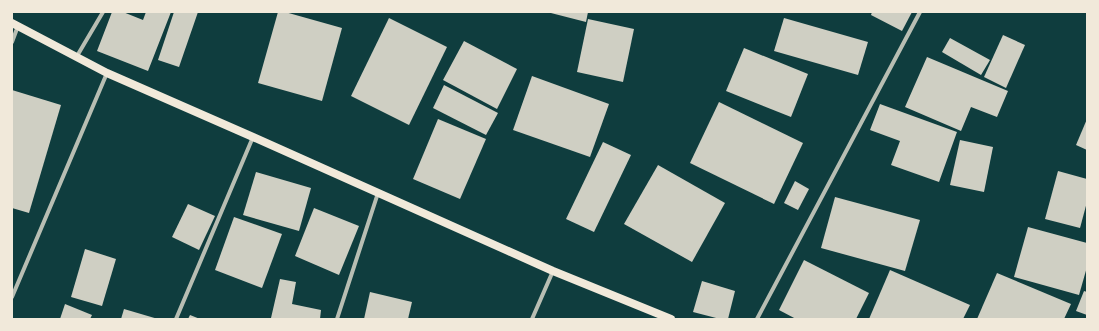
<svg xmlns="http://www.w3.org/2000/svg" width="1099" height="331" viewBox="0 0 1099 331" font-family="'Alegreya Sans',sans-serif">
<rect width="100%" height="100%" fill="#0f3d3e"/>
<g fill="#cfcfc3">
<path d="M112 12H123L143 20 146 12H171L148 71 97 51Z"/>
<path d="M174 12H198L179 67 158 60Z"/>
<path d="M278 12H285L342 28 322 101 258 83Z"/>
<path d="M547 12H588L586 22Z"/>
<path d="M872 12H912L902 31 871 15Z"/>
<path d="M389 18 447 47 409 125 351 96Z"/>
<path d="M784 18 868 42 858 75 774 51Z"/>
<path d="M588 19 634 29 623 82 577 72Z"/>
<path d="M1003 35 1025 45 1006 88 984 77Z"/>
<path d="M950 38 990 60 981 75 942 52Z"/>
<path d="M464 41 517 69 497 109 443 80Z"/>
<path d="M744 48 808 74 791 117 726 91Z"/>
<path d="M927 57 1008 91 997 117 971 107 961 131 905 107Z"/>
<path d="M532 76 609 104 590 157 513 130Z"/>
<path d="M444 85 498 113 486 135 433 108Z"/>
<path d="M12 90 61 105 29 213 12 208Z"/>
<path d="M719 102 803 143 774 204 690 163Z"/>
<path d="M880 104 957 132 939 182 891 165 900 141 870 130Z"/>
<path d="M438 119 486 139 460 199 413 179Z"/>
<path d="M1087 119V150L1076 145Z"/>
<path d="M960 140 993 147 984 192 950 185Z"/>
<path d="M603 142 631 155 594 232 566 219Z"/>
<path d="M658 165 725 203 692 262 624 224Z"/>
<path d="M1058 171 1087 179V202L1080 228 1045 219Z"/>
<path d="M256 172 311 188 299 231 243 215Z"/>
<path d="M795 181 809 189 798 210 784 203Z"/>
<path d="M835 197 920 220 905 271 821 248Z"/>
<path d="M188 204 215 216 199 250 172 237Z"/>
<path d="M314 208 359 226 339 275 295 256Z"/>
<path d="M234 217 282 234 262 288 215 270Z"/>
<path d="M1028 227 1087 243V267L1079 295 1014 277Z"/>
<path d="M85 249 116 259 102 306 71 297Z"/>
<path d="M804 260 869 293 856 319H796L779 310Z"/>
<path d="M890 270 970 305 963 319H869Z"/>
<path d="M997 273 1071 304 1064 319H977Z"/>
<path d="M280 279 296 282 292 304 321 310 320 319H278L271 318Z"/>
<path d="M702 281 735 291 728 319H720L693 312Z"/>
<path d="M1084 291 1087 292V315L1076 311Z"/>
<path d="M370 292 412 302 408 319H364Z"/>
<path d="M65 304 92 315 90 319H60Z"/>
<path d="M124 309 158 319H121Z"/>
<path d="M190 315 200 319H188Z"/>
</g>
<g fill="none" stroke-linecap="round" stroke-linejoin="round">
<g stroke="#b8beb3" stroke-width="4">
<path d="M12 42 18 26"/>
<path d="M77 56 103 12"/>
<path d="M12 297 107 73"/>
<path d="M176 319 253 137"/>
<path d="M337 319 378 193"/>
<path d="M532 319 553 271"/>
<path d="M757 319 920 12"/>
</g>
<path stroke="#f1e9da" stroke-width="8" d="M12 23 107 73 253 137 553 271 671 319"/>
</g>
<rect width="1099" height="331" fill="none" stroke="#f1e9da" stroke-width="26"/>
</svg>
